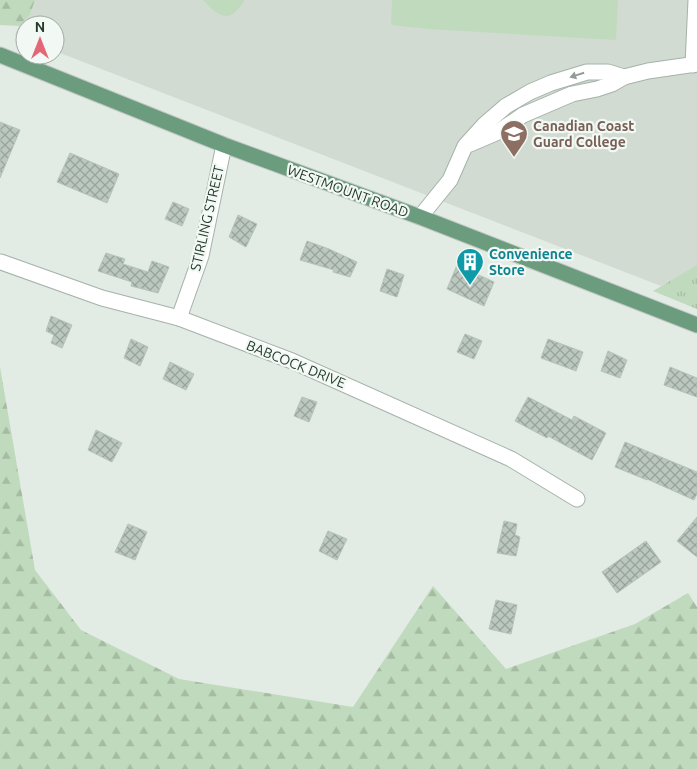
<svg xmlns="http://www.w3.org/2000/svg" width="697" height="769" viewBox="0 0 697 769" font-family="Ubuntu,sans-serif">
<defs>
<pattern id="grass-tufts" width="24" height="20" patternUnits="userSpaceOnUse" patternTransform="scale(1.25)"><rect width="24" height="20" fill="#c0dabd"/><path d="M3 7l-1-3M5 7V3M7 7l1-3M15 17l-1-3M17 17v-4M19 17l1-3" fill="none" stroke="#a5bca3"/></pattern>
<pattern id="forest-firs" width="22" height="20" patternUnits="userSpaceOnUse" patternTransform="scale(1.25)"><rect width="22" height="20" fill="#c0dabd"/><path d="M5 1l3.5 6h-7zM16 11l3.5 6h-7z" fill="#a5bca3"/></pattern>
<pattern id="building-cross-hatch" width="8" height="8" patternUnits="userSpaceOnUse" patternTransform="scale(1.25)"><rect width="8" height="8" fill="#bbc8bf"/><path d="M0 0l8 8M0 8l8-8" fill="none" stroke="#98a39b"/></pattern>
</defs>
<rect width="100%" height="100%" fill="#e2ebe4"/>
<path fill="#d1dbd2" d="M30 0H697V266L661 286 55 51V25H25V39L15 35Z"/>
<path fill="url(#grass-tufts)" d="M697 265V309L653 291Z"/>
<g fill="url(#forest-firs)">
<path d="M0 0H35L30 14 20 26 0 25Z"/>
<path d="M0 367 35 570 81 630 179 679 353 707 433 586 506 669 635 624 688 593 697 607V769H0Z"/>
</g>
<g fill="#c0dabd">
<path d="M203 0H245C242 4 238 10 234 13 222 22 211 8 203 0Z"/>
<path d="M392 0H618L616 40 428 29 391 25Z"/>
</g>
<g fill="url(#building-cross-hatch)" stroke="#b5c4b8">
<path d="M0 122 20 130 0 178Z"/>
<path d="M70 153 119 174 107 203 57 182Z"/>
<path d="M173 202 189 209 182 226 165 219Z"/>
<path d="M238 215 257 224 246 247 229 237Z"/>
<path d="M307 241 329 249 357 262 350 277 333 272 334 270 300 260Z"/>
<path d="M106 253 125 259 123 264 148 272 152 261 169 267 158 293 131 286 132 282 98 271Z"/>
<path d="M457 265 494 282 484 306 447 289Z"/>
<path d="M387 269 404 275 397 297 380 291Z"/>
<path d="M51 316 72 325 62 348 51 343 54 335 46 331Z"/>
<path d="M465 334 482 341 474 359 457 352Z"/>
<path d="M131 339 148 347 140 366 124 358Z"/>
<path d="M548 339 583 352 576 371 541 358Z"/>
<path d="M608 351 627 360 620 378 601 371Z"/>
<path d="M170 362 194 374 186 390 163 379Z"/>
<path d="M670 367 697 378V397L664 385Z"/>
<path d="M302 397 317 402 309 422 294 416Z"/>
<path d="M528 397 572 420 574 416 606 433 592 460 548 436 547 438 515 421Z"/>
<path d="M96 430 122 443 112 462 88 450Z"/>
<path d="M625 442 697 472V494L694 500 647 479V480L615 467Z"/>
<path d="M697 517V557L677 541Z"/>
<path d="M504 521 517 524 515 535 520 537 516 556 497 553Z"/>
<path d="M128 524 147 532 135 560 115 552Z"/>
<path d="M328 531 347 539 337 560 319 551Z"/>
<path d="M646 541 661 562 617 593 602 572Z"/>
<path d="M496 600 517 605 511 634 489 629Z"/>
</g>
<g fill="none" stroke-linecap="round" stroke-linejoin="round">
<defs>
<g id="minor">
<path d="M693 65 696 0"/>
<path d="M470 144 498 132 523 115 572 94 597 89 612 84 624 77 648 71 697 64"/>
<path d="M420 217 450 180 465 146 484 125 506 106 530 92 551 83 587 72H608L624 77"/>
<path d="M1 262 102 298 179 318 292 361 511 459 577 499"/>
<path d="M179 318 201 256 224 145"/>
</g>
<path id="major" d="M0 55 224 145 420 217 697 325"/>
</defs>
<use href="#minor" stroke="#a5b2a9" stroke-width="17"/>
<use href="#major" stroke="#c2c8c4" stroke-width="17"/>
<use href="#minor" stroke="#fff" stroke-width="15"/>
<use href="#major" stroke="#6b9c7d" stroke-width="15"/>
</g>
<defs><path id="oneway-solid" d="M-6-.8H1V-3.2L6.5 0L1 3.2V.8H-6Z" transform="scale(1.25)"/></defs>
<use fill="#929c96" href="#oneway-solid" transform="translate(577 75) rotate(162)"/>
<defs>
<symbol id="university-pin" viewBox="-11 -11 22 30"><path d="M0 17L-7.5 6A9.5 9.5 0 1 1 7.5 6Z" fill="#8d6e63" stroke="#f2f8f3"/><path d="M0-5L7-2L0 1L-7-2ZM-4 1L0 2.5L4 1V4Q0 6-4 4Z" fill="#fff"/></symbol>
<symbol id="building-pin" viewBox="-11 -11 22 30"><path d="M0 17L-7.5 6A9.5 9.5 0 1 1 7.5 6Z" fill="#0f9aa8" stroke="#f2f8f3"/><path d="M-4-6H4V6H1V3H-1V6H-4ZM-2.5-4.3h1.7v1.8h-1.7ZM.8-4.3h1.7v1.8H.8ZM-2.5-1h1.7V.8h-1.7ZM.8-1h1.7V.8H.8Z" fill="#fff"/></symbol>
</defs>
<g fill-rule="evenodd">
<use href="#university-pin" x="498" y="118" width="32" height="43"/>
<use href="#building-pin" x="454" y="246" width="32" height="43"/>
</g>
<g text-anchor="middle" stroke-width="4.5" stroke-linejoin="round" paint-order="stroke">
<g font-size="14" font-weight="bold" fill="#785e54" stroke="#f2f8f3" text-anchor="start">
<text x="533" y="131">Canadian Coast<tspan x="533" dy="16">Guard College</tspan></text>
</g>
<g font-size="14" fill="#243a2c" stroke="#f2f8f3">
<text transform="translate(348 191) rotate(20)" y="5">WESTMOUNT ROAD</text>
<text transform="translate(207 218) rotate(-77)" y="5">STIRLING STREET</text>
<text transform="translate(296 364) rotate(22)" y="5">BABCOCK DRIVE</text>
</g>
<g font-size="14" font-weight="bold" fill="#0d838f" stroke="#f2f8f3" text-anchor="start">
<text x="489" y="259">Convenience<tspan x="489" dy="16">Store</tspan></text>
</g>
</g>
<g transform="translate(40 40)"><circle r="24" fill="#f2f8f3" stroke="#a0aca3"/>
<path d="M0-4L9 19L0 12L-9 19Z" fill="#e46778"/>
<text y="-8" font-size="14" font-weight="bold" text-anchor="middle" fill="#243a2c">N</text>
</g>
</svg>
